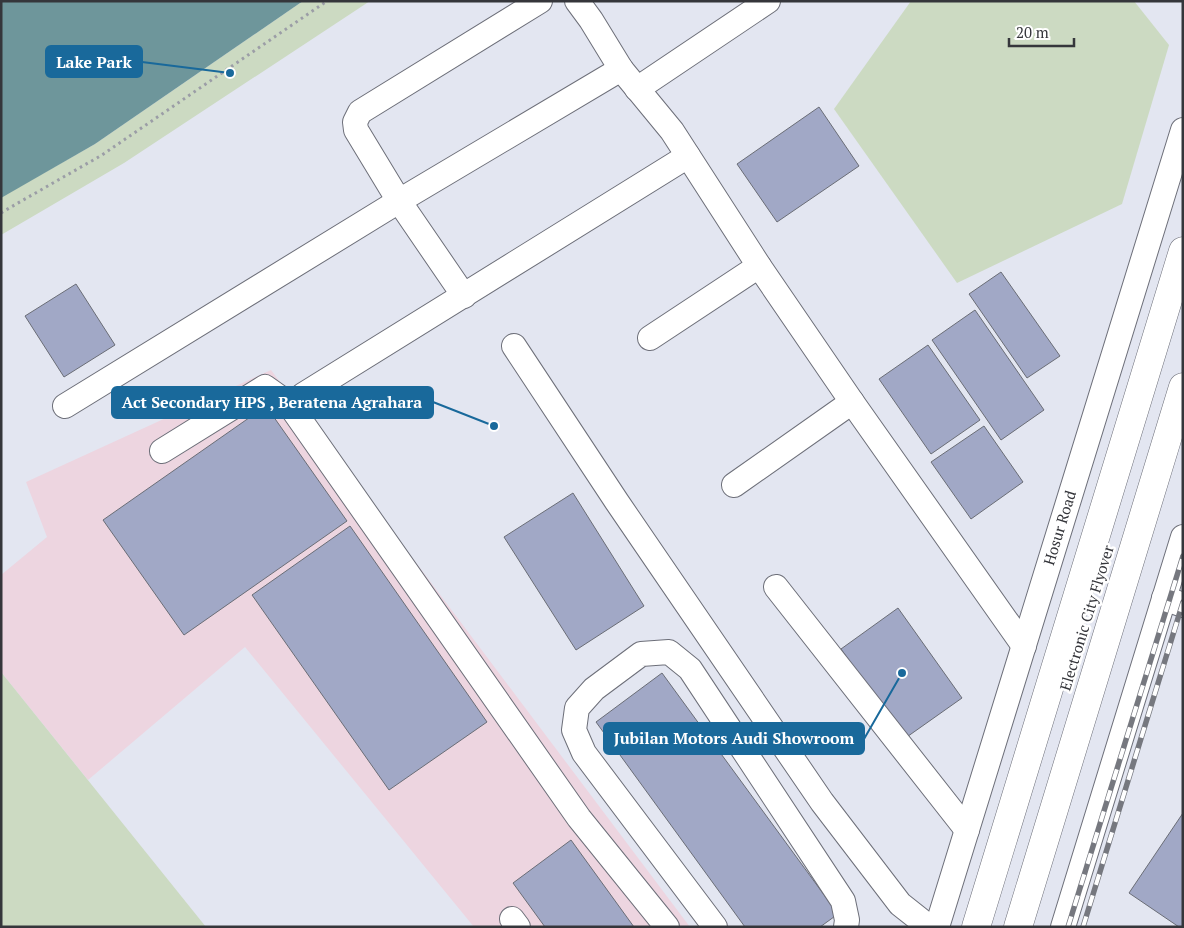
<svg xmlns="http://www.w3.org/2000/svg" width="1184" height="928" viewBox="0 0 1184 928" font-family="'PT Serif',serif">
<rect width="100%" height="100%" fill="#e3e6f1"/>
<path fill="#edd5e0" d="M271 370 690 927H474L245 647 88 780 1 672V575L47 537 26 482Z"/>
<g fill="#ccdac2">
<path d="M303 1H370L124 163 1 235V198L3 196 95 144Z"/>
<path d="M911 1H1134L1169 45 1122 204 957 283 834 109Z"/>
<path d="M1 672 206 927H1Z"/>
</g>
<path fill="#6e969b" d="M1 1H303L95 144 1 198Z"/>
<g fill="#a1a8c6" stroke="#6a6d76">
<path d="M819 107 859 166 777 222 737 164Z"/>
<path d="M1001 272 1060 356 1027 378 969 294Z"/>
<path d="M76 284 115 345 64 377 25 316Z"/>
<path d="M975 310 1044 410 1001 440 932 340Z"/>
<path d="M928 345 980 420 931 454 879 379Z"/>
<path d="M266 406 347 521 184 635 103 520Z"/>
<path d="M984 426 1023 482 971 519 931 462Z"/>
<path d="M573 493 644 606 576 650 504 537Z"/>
<path d="M350 526 487 722 389 790 252 595Z"/>
<path d="M898 608 962 698 904 739 841 649Z"/>
<path d="M662 673 838 914 820 927H745L596 722Z"/>
<path d="M1183 813V927H1179L1129 893Z"/>
<path d="M571 840 634 927H545L513 883Z"/>
</g>
<g fill="none" stroke-linecap="round" stroke-linejoin="round">
<defs>
<g id="minor">
<path d="M577 1 591 20 621 69 672 131 759 266 852 402 1024 646"/>
<path d="M637 89 768 1"/>
<path d="M464 296 399 201 356 130 355 122 360 112 540 1"/>
<path d="M650 338 759 266"/>
<path d="M514 346 617 502 822 802 900 904 929 927"/>
<path d="M303 395 688 156"/>
<path d="M65 406 399 201 621 69"/>
<path d="M162 451 265 387 289 404 579 818 667 927"/>
<path d="M734 485 852 402"/>
<path d="M776 587 967 830"/>
<path d="M1164 598 1183 605"/>
<path d="M512 919 518 927"/>
<path d="M715 927 584 753 574 730 577 708 594 689 641 654 669 652 690 669 843 901 847 920 846 927"/>
<path d="M937 927 1183 130"/>
<path d="M1063 927 1183 537"/>
</g>
<g id="highway">
<path d="M976 927 1183 251"/>
<path d="M1018 927 1183 387"/>
</g>
</defs>
<use href="#minor" stroke="#6d6f79" stroke-width="26"/>
<use href="#highway" stroke="#6d6f79" stroke-width="29"/>
<path stroke="#9b9da6" stroke-width="3" stroke-dasharray="2.5 4" stroke-linecap="butt" d="M1 213 11 207 102 155 327 1"/>
<use href="#minor" stroke="#fff" stroke-width="24"/>
<use href="#highway" stroke="#fff" stroke-width="28"/>
<defs>
<g id="rail">
<path d="M1068 927 1183 556"/>
<path d="M1083 927 1183 602"/>
</g>
</defs>
<use href="#rail" stroke="#76787f" stroke-width="5.5"/>
<use href="#rail" stroke="#fff" stroke-width="4" stroke-dasharray="11" stroke-linecap="butt"/>
</g>
<g text-anchor="middle" stroke-width="5" stroke-linejoin="round" paint-order="stroke">
<g font-size="15" fill="#35363b" stroke="#fff">
<text transform="translate(1060 528) rotate(-73)" y="5">Hosur Road</text>
<text transform="translate(1087 618) rotate(-73)" y="5">Electronic City Flyover</text>
</g>
</g>
<path fill="none" stroke="#19699b" stroke-width="2" d="M230 73L142 62M494 426L433 402M902 673L864 739"/>
<g fill="#19699b" stroke="#fff" stroke-width="2">
<circle cx="230" cy="73" r="5"/>
<circle cx="494" cy="426" r="5"/>
<circle cx="902" cy="673" r="5"/>
</g>
<g fill="#19699b" stroke="#19699b" stroke-width="2">
<rect x="46" y="46" width="96" height="31" rx="5"/>
<rect x="112" y="387" width="321" height="31" rx="5"/>
<rect x="604" y="723" width="260" height="31" rx="5"/>
</g>
<g font-size="16" text-anchor="middle" font-weight="bold" fill="#fff">
<text x="94" y="68">Lake Park</text>
<text x="272" y="408">Act Secondary HPS , Beratena Agrahara</text>
<text x="734" y="744">Jubilan Motors Audi Showroom</text>
</g>
<rect width="1184" height="928" fill="none" stroke="#35363b" stroke-width="5"/>
<path d="M1009 38v8h65v-8" fill="none" stroke="#35363b" stroke-width="2.5"/>
<text x="1016" y="38" font-size="15" fill="#35363b" stroke="#ffffff" stroke-width="4" paint-order="stroke">20 m</text>
</svg>
